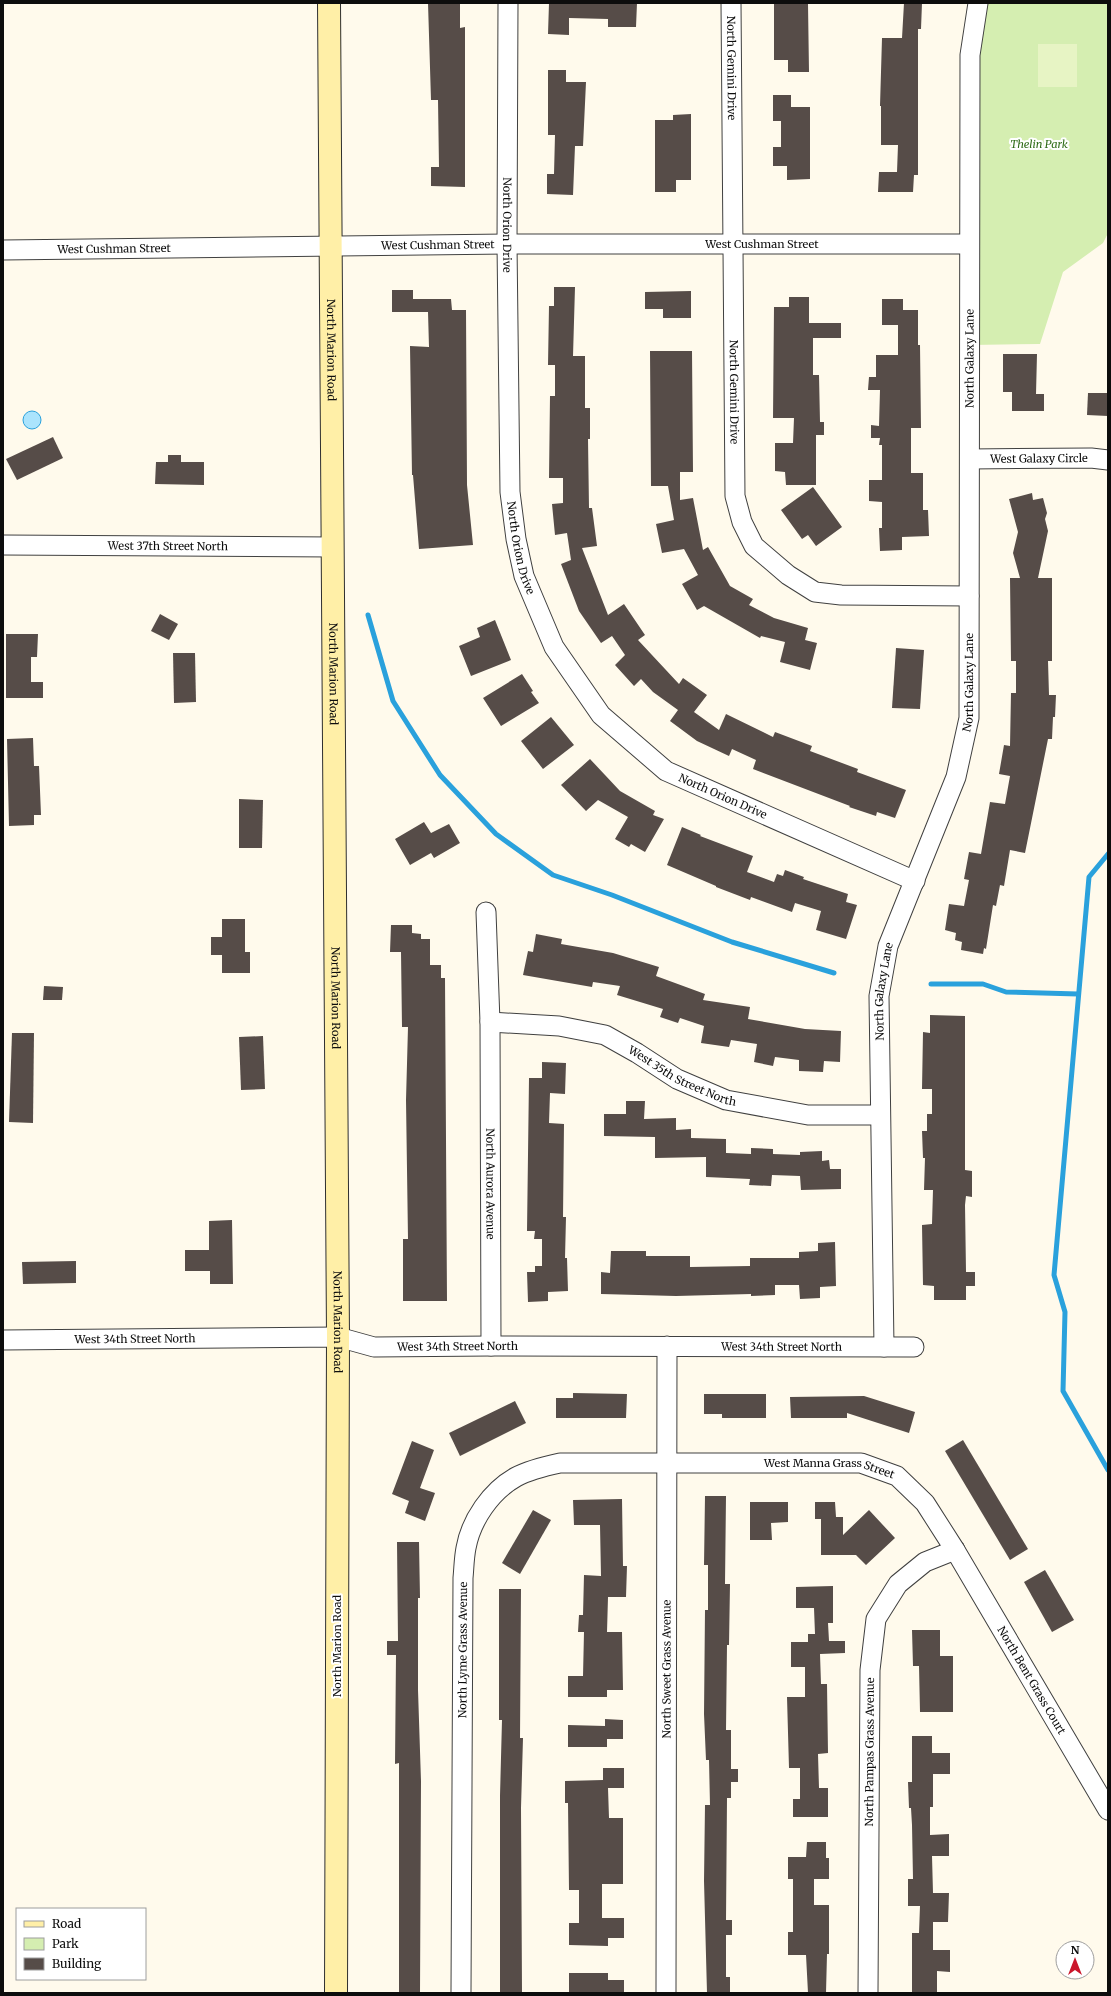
<svg xmlns="http://www.w3.org/2000/svg" width="1111" height="1996" viewBox="0 0 1111 1996" font-family="Merriweather,serif">
<rect width="100%" height="100%" fill="#fffaec"/>
<path fill="#d5eeb1" d="M978 3H1108V233L1103 243 1063 272 1040 344 970 345Z"/>
<rect fill="#e7f4c4" x="1038" y="44" width="39" height="43"/>
<circle fill="#abe4fd" stroke="#2aa1dc" cx="32" cy="420" r="9"/>
<g fill="none" stroke-linecap="round" stroke-linejoin="round">
<g stroke="#2aa1dc" stroke-width="5">
<path d="M368 615 393 701 440 775 496 834 553 875 612 895 732 942 834 973"/>
<path d="M1108 854 1089 877 1054 1275 1065 1312 1063 1391 1108 1470"/>
<path d="M931 984H983L1006 992 1078 994"/>
</g>
</g>
<g fill="#564c48">
<path d="M428 3H460V28L465 27V187L431 186V167H439L438 100H431Z"/>
<path d="M549 3H637L636 27H608V19L569 18V35L548 34Z"/>
<path d="M774 3 808 4 809 72H788V60H774Z"/>
<path d="M904 3H922L921 29H918V175H914L913 192H878L879 172H897L898 145H881V106H880L882 38H902Z"/>
<path d="M548 70H566V82H586L583 146H575L573 195 547 194V174H554L555 135H548Z"/>
<path d="M773 95H791V107H810V179L787 180V166H773V147H781V121H773Z"/>
<path d="M691 114V180H676V192H655V120H673V115Z"/>
<path d="M554 287H575L573 356H585V408H590V439H588L589 508H592L597 546 582 548 608 615 624 604 645 635 638 640 679 684 683 678 707 695 694 712 719 730 726 714 773 737 775 732 812 746 810 751 858 769 857 772 906 790 895 818 877 812 876 816 849 807 850 806 753 769 756 760 732 749 729 756 697 741 670 721 678 710 653 692 641 679 634 686 615 665 625 655 612 636 601 643 579 611 561 564 571 560 567 533 555 535 552 504 563 503V478H549L550 396H555V365H548L549 306H554Z"/>
<path d="M392 290H413V299H451L452 310H466L467 485 473 545 419 549 413 475H412L410 346 429 347 428 312H392Z"/>
<path d="M691 291V318H663V309H645V292Z"/>
<path d="M789 297H809V323H841V338H813V375H819L820 422H824V435H816V485H786L785 472 775 471V443H793L794 418H773L774 307H789Z"/>
<path d="M882 299H903V310H918V345H920L921 428H911V473H923V510H928L929 536 902 537V550L880 551 879 528H882V502L869 501V480H882V445H879L880 438H871V425L879 426 880 390H868L869 377H876V355H898V325H882Z"/>
<path d="M650 351H692L693 472H680V500L693 498 703 550 708 547 730 586 753 599 749 605 774 618 808 628 805 640 817 643 810 670 780 662 785 642 761 636 760 638 704 606 697 610 682 584 698 575 684 549 662 553 656 524 674 520 668 486H651Z"/>
<path d="M1003 354H1037L1036 394H1044V411H1012V392H1003Z"/>
<path d="M1088 393H1108V416L1087 415Z"/>
<path d="M53 437 63 458 17 480 6 459Z"/>
<path d="M168 455H181V462H204V485L155 484 156 462H168Z"/>
<path d="M813 487 842 527 816 546 808 535 802 539 781 510Z"/>
<path d="M1032 493 1033 500 1043 498 1047 513 1045 519 1048 531 1038 578H1052V661H1048L1049 695H1056L1055 717H1053L1052 739H1048L1025 853 1010 850 1004 886 1000 885 996 906 993 905 986 949 984 948 983 954 961 950 962 942 955 940 956 933 945 930 949 904 964 906 969 880 964 879 969 852 981 854 990 802 1005 804 1010 776 999 774 1004 745 1010 746 1011 693H1016V661H1011L1010 578H1020L1013 553 1018 532 1009 499Z"/>
<path d="M160 614 178 624 169 640 151 631Z"/>
<path d="M495 620 511 660 471 676 459 646 480 637 477 628Z"/>
<path d="M6 634H38L37 657H31V682H43V698H6Z"/>
<path d="M896 648 924 650 920 709 892 708Z"/>
<path d="M173 653H195L196 702 174 703Z"/>
<path d="M522 674 533 691 531 692 539 703 501 726 483 698Z"/>
<path d="M551 717 574 745 543 769 521 741Z"/>
<path d="M33 738 34 766H39L41 815H34V825L9 826 7 739Z"/>
<path d="M590 759 620 791 655 811 653 815 664 819 645 852 631 844 629 847 615 839 628 817 598 800 586 811 561 785Z"/>
<path d="M239 799 263 800 262 848H239Z"/>
<path d="M424 822 431 833 449 824 460 843 434 858 431 853 410 865 395 839Z"/>
<path d="M682 827 701 835 700 836 753 856 747 872 774 882 777 874 783 876 785 870 804 877 803 879 848 894 846 902 857 905 846 939 816 930 821 911 795 903 792 912 751 897 750 900 716 887V886L667 865Z"/>
<path d="M222 919H245V952H250V973H222V955H211V937H222Z"/>
<path d="M391 925H412V933L421 934V939H430V965H441V978H445L447 1301H403V1239H408L406 1100 408 1027H402L401 952H390Z"/>
<path d="M536 934 562 939 561 944 613 953 659 967 656 976 705 994 703 1000 750 1007 748 1019 805 1029 841 1031 840 1062 824 1061 823 1072 799 1071V1060L775 1057 773 1066 754 1062 757 1044 731 1040 729 1047 701 1043 704 1026 680 1018 678 1023 660 1017 663 1009 617 995 620 986 593 982 592 987 523 975 528 951 533 952Z"/>
<path d="M44 986 63 987 62 1000H43Z"/>
<path d="M930 1015 965 1016V1170L972 1171V1197L966 1196 965 1205 966 1272H975V1286H966V1300H934V1286L923 1285 922 1225 932 1224 933 1190H924L925 1158H923L922 1131H927V1114H932V1089H922L923 1032 930 1033Z"/>
<path d="M12 1033H34L33 1123 9 1122Z"/>
<path d="M263 1036 265 1089 241 1090 239 1037Z"/>
<path d="M542 1062 566 1063 565 1094 550 1093 549 1123 564 1124 563 1217H566L565 1258H567L568 1291 548 1292V1301L528 1302 527 1272H535V1266H542V1239H534L535 1231H527L529 1078H542Z"/>
<path d="M626 1101H645L644 1119 676 1118V1130L691 1129V1138L726 1139V1153L751 1154V1148L773 1149V1154L800 1155V1152L822 1151V1161L829 1160 830 1169H841V1189L801 1190 800 1176 772 1175 771 1186 749 1185 750 1179 706 1177V1157L655 1158V1137L604 1136V1114H626Z"/>
<path d="M232 1220 233 1284H210V1271H185V1250H209V1221Z"/>
<path d="M835 1242 836 1286 820 1287V1298L800 1299 799 1285H775V1295L751 1296V1294L676 1296 601 1294V1272L610 1273 611 1251H646V1256H690V1267L750 1266V1258H799V1252L818 1251V1243Z"/>
<path d="M76 1261V1283L23 1284 22 1262Z"/>
<path d="M573 1393 627 1394 626 1418H556V1398H573Z"/>
<path d="M704 1394H766V1418H722V1414H704Z"/>
<path d="M864 1396 915 1412 909 1433 847 1413V1418H791L790 1397Z"/>
<path d="M515 1401 526 1423 460 1456 449 1433Z"/>
<path d="M963 1440 1028 1549 1010 1560 945 1451Z"/>
<path d="M412 1441 434 1450 420 1488 435 1493 425 1521 405 1513 409 1501 392 1494Z"/>
<path d="M705 1496H726L725 1584H730L729 1645H727L726 1730H731V1769H738V1782H731V1798H727L726 1920H732V1935H726V1977H730V1993H707L704 1881 705 1805H710L709 1760H706L704 1714 705 1610H708V1565H704Z"/>
<path d="M622 1499 623 1566H627L626 1597H608L607 1632H622L623 1690H607V1697H568V1676H583L584 1632H578L579 1615H583L584 1575 601 1576 600 1525H574L573 1500Z"/>
<path d="M750 1502H788V1522L771 1523 772 1540H750Z"/>
<path d="M815 1502H835L836 1517H843V1535L869 1510 895 1538 866 1565 856 1555H821V1519H815Z"/>
<path d="M533 1510 551 1520 520 1574 502 1563Z"/>
<path d="M397 1542H419L420 1598H418V1690L421 1781 420 1993H399V1763L395 1764 396 1655H387V1641H398Z"/>
<path d="M1045 1570 1074 1620 1052 1632 1024 1582Z"/>
<path d="M833 1586V1623H828L829 1641H845V1653L820 1654 821 1684H827L828 1753 818 1754 819 1788H828V1817H793V1799H800V1768H789L787 1697H805V1667H791V1642H808V1634H815L814 1608H796V1587Z"/>
<path d="M499 1589H521L520 1738H523L521 1808 522 1993H500V1796L502 1720H499Z"/>
<path d="M912 1630H940V1656H953V1712H920L919 1666H913Z"/>
<path d="M605 1719 623 1720V1739H607V1747H568V1725L605 1726Z"/>
<path d="M912 1736H932V1753H950V1774H933V1807H930V1835L949 1834V1856H932L933 1893H949L948 1922H933V1950H950V1972L937 1971V1993H912V1933H919L920 1906H908V1879H913L912 1825 911 1808H909L908 1782H912Z"/>
<path d="M603 1768H624V1788H608L609 1818H623V1884H602V1918H624V1938H608V1946L569 1945V1923H579V1890H569L568 1803H565V1781L603 1780Z"/>
<path d="M807 1842H826V1858H829V1879H814V1905H829V1954H827L826 1993H808L806 1955H788V1932H793V1879H788V1857H806Z"/>
<path d="M569 1973H608V1980H624V1993H569Z"/>
</g>
<g fill="none" stroke-linecap="round" stroke-linejoin="round">
<defs>
<g id="minor">
<path id="s1" d="M508 3 507 244 510 492 516 539 524 576 554 647 601 715 666 771 915 881"/>
<path id="s2" d="M731 3 735 496 742 522 754 546 788 575 815 592 841 595 969 596"/>
<path id="s3" d="M3 250 507 244H969"/>
<path id="s4" d="M970 459 1091 458 1108 460"/>
<path id="s5" d="M3 545 333 547"/>
<path id="s6" d="M486 912 490 1022 491 1346"/>
<path id="s7" d="M490 1022 559 1026 605 1035 637 1053 677 1079 726 1100 808 1115H880"/>
<path id="s8" d="M3 1340 338 1337 374 1347 491 1346 914 1347"/>
<path id="s9" d="M884 1347 879 996 888 946 956 777 969 718 970 55 978 3"/>
<path id="s10" d="M461 1993 463 1578C464 1568 464 1558 466 1548 471 1520 491 1491 516 1477 529 1470 546 1466 560 1463H861L897 1476 925 1503 955 1550 1108 1810"/>
<path id="s11" d="M666 1993 667 1346"/>
<path id="s12" d="M868 1993 870 1670 876 1619 898 1584 925 1562 955 1550"/>
</g>
<g id="secondary">
<path id="s13" d="M329 3 338 1337 336 1993"/>
</g>
</defs>
<use href="#minor" stroke="#404040" stroke-width="21"/>
<use href="#secondary" stroke="#2f2f2f" stroke-width="24"/>
<use href="#minor" stroke="#fff" stroke-width="19"/>
<use href="#secondary" stroke="#ffefa7" stroke-width="22"/>
</g>
<g text-anchor="middle" stroke-width="4" stroke-linejoin="round" paint-order="stroke">
<g font-size="11" fill="#0d0d0d" stroke="#fff">
<text dy="4" stroke="none"><textPath href="#s2" startOffset="65">North Gemini Drive</textPath></text>
<text dy="4" stroke="none"><textPath href="#s1" startOffset="222">North Orion Drive</textPath></text>
<text dy="4" stroke="none"><textPath href="#s3" startOffset="759">West Cushman Street</textPath></text>
<text dy="4" stroke="none"><textPath href="#s3" startOffset="435">West Cushman Street</textPath></text>
<text dy="4" stroke="none"><textPath href="#s3" startOffset="111">West Cushman Street</textPath></text>
<text dy="4" stroke="none"><textPath href="#s13" startOffset="347">North Marion Road</textPath></text>
<text dy="4" stroke="none"><textPath href="#s9" startOffset="1004">North Galaxy Lane</textPath></text>
<text dy="4" stroke="none"><textPath href="#s2" startOffset="389">North Gemini Drive</textPath></text>
<text dy="4" stroke="none"><textPath href="#s4" startOffset="69">West Galaxy Circle</textPath></text>
<text dy="4" stroke="none"><textPath href="#s5" startOffset="165">West 37th Street North</textPath></text>
<text dy="4" stroke="none"><textPath href="#s1" startOffset="546">North Orion Drive</textPath></text>
<text dy="4" stroke="none"><textPath href="#s13" startOffset="671">North Marion Road</textPath></text>
<text dy="4" stroke="none"><textPath href="#s9" startOffset="680">North Galaxy Lane</textPath></text>
<text dy="4" stroke="none"><textPath href="#s1" startOffset="882">North Orion Drive</textPath></text>
<text dy="4" stroke="none"><textPath href="#s9" startOffset="356">North Galaxy Lane</textPath></text>
<text dy="4" stroke="none"><textPath href="#s13" startOffset="995">North Marion Road</textPath></text>
<text dy="4" stroke="none"><textPath href="#s7" startOffset="204">West 35th Street North</textPath></text>
<text dy="4" stroke="none"><textPath href="#s6" startOffset="272">North Aurora Avenue</textPath></text>
<text dy="4" stroke="none"><textPath href="#s13" startOffset="1319">North Marion Road</textPath></text>
<text dy="4" stroke="none"><textPath href="#s8" startOffset="132">West 34th Street North</textPath></text>
<text dy="4" stroke="none"><textPath href="#s8" startOffset="456">West 34th Street North</textPath></text>
<text dy="4" stroke="none"><textPath href="#s8" startOffset="780">West 34th Street North</textPath></text>
<text dy="4" stroke="none"><textPath href="#s10" startOffset="851">West Manna Grass Street</textPath></text>
<text transform="translate(337 1646) rotate(-90)" y="4">North Marion Road</text>
<text dy="4" stroke="none"><textPath href="#s10" startOffset="343">North Lyme Grass Avenue</textPath></text>
<text dy="4" stroke="none"><textPath href="#s11" startOffset="324">North Sweet Grass Avenue</textPath></text>
<text dy="4" stroke="none"><textPath href="#s10" startOffset="1166">North Bent Grass Court</textPath></text>
<text dy="4" stroke="none"><textPath href="#s12" startOffset="241">North Pampas Grass Avenue</textPath></text>
</g>
<g font-size="11" font-style="italic" fill="#2e6b16" stroke="#fff">
<text x="1039" y="148">Thelin Park</text>
</g>
</g>
<rect width="1111" height="1996" fill="none" stroke="#0d0d0d" stroke-width="8"/>
<rect x="16" y="1908" width="130" height="72" fill="#ffffff" stroke="#9e9e9e"/>
<rect x="24" y="1921" width="20" height="6" fill="#ffefa7" stroke="#9e9e9e"/>
<text x="52" y="1928" font-size="12" fill="#0d0d0d">Road</text>
<rect x="24" y="1938" width="20" height="12" fill="#d5eeb1" stroke="#9e9e9e"/>
<text x="52" y="1948" font-size="12" fill="#0d0d0d">Park</text>
<rect x="24" y="1958" width="20" height="12" fill="#564c48" stroke="#9e9e9e"/>
<text x="52" y="1968" font-size="12" fill="#0d0d0d">Building</text>
<g transform="translate(1075 1960)"><circle r="19" fill="#ffffff" stroke="#9e9e9e"/>
<path d="M0-3L7 15L0 10L-7 15Z" fill="#cb162b"/>
<text y="-6" font-size="11" font-weight="bold" text-anchor="middle" fill="#0d0d0d">N</text>
</g>
</svg>
